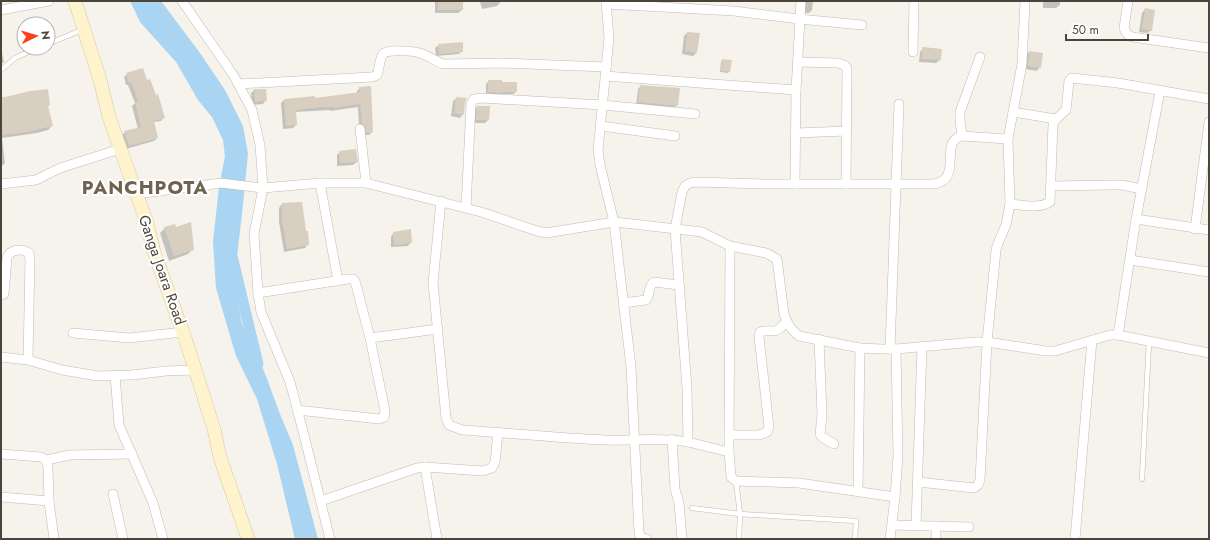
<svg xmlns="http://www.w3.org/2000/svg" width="1210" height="540" viewBox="0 0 1210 540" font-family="Jost,sans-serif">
<rect width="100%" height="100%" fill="#f6f3ec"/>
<path fill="#a9d4f2" d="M130 1H161L200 53 225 90 243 126 248 154 242 214 234 283 242 324 264 371 280 414 293 445 318 539H295L277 464 257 399 236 356 216 288 213 241 219 187 225 156 223 140 212 117 198 100 176 62 140 22Z"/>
<g fill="#0003">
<path d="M435 1H462V10L458 13H435Z"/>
<path d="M480 1H500V3L497 6 482 9Z"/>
<path d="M803 1H813L812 10 809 13H804Z"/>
<path d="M1043 1H1060V5L1056 8H1043Z"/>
<path d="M1145 9 1151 30 1148 33 1139 32 1142 13Z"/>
<path d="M687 33 697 52 693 56 682 54 684 36Z"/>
<path d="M439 45 462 51 459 54 436 56 435 48Z"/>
<path d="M1 48 4 62 1 64Z"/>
<path d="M923 48 940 50V60L936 63 919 62 920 52Z"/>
<path d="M1029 52 1040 67 1037 71 1025 69 1026 55Z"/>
<path d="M723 60 729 72 728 73 720 72 721 61Z"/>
<path d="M127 74 147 82 164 117 161 121 153 122 157 138 154 141 126 149 122 135 125 132 138 129 132 106 135 103 128 85H126L124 77Z"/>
<path d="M489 81 516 91 514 94H500L499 95 486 94V84Z"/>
<path d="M641 86 677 105 674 108 636 105 638 89Z"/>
<path d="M360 88 372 132 369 135H364L359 127 358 107 330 111V110L295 112 296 125 293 128 283 129 281 103 284 100 314 99 357 94V91Z"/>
<path d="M254 90H265L266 100 263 104 252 105 251 93Z"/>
<path d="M1 97 47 106 52 126 48 130 37 133 2 138 5 163 1 167Z"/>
<path d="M457 98 464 103 463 114 460 118 451 116 453 101Z"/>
<path d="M477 107 488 120 485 123H473L474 110Z"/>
<path d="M340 152 357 162 353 165 337 166V155Z"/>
<path d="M282 204 308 244 305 248 284 252 279 222V208Z"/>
<path d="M165 228H175L193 249 188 254 169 261 160 233Z"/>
<path d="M394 233 411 242 408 246 391 247V236Z"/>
</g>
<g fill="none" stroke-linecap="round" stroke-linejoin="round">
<path stroke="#a9d4f2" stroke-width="11" d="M232 256 258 364"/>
</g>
<g fill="#d8cfc1">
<rect x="438" y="1" width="25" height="9"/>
<path d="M1145 8 1155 10 1152 31 1142 29Z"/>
<path d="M687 32 700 33 697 53 685 51Z"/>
<path d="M463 42V52L439 54 438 44Z"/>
<path d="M922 47 942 49 941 60 922 59Z"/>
<path d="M1029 51 1043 53 1041 68 1028 66Z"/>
<path d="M722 59 732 60 730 72 721 71Z"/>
<path d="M143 68 147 80 150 79 156 95 158 94 165 118 154 121 158 138 129 146 124 131 141 127 135 102 138 101 131 82 129 83 126 73Z"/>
<path d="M488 80H502V82H517V92H502V93L488 92Z"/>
<path d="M640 85 680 88 678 106 638 102Z"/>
<path d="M371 86 373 132 366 133 365 126 362 123 360 104 333 108V107H322L296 110 297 125 286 126 284 99 315 96V98L360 92 359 87Z"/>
<path d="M48 89 50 105 48 106 53 126 22 133 1 135V98L30 91Z"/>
<path d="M254 89H266L267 101 255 102Z"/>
<path d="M456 97 467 98 465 103 464 115 454 113Z"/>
<path d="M477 106H490L489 120H476Z"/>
<path d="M356 149 358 162 340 163 339 151Z"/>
<path d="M302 202 306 231H308L309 245 287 249 282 219V203Z"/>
<path d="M191 222 194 250 174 256 164 227 175 224 176 227Z"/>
<path d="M411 229 412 243 394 245 393 232Z"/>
</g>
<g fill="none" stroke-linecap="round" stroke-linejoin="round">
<defs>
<g id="service">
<path d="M48 44 84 29"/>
<path d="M1 70 15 58 37 48"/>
<path d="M1142 479 1149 342"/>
<path d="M692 508 740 514 736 481"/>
<path d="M739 539 740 514 856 521 855 539"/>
</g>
<g id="minor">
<path d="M606 1 609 38 598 150 600 165 614 222 631 367 639 532 640 537 647 539"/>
<path d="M1128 1 1124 28 1127 34 1132 37 1209 48"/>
<path d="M606 4 734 11 799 19 862 25"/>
<path d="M1 10 49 1"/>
<path d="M913 52 914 1"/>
<path d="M797 62 838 63 844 65 847 68 846 184"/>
<path d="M605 76 796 90"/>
<path d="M238 84 372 77 377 75C380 68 379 59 383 54 388 49 414 51 420 53 429 56 435 61 443 64L503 63 606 67"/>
<path d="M1013 112 1056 119"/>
<path d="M601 126 675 136"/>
<path d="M360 129 366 183"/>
<path d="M796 133 847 131"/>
<path d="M962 136 960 120V112L980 57"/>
<path d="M320 183 338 281"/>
<path d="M1 184 36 180 60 168 120 149"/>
<path d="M795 184 796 90 801 1"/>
<path d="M1052 186 1112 185H1122L1142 189"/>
<path d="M136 194 221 183 263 188 260 145 252 110 234 76 182 1"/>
<path d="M441 201 433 283 446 418 449 425 462 430C510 433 557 438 605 440 633 441 660 437 688 442"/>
<path d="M1010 204C1022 205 1039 209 1050 202L1053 124 1056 119 1066 110 1069 81 1072 78 1118 83 1209 99"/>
<path d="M466 208 471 104 474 99 482 98 603 105 695 114"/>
<path d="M1136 219 1209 230"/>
<path d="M1195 229 1209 122"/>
<path d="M1130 260 1209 272"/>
<path d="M258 293 348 279H353L355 281 370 338 385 411 384 417 379 419 297 410"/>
<path d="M1 295 4 294 7 258C10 249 22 248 29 253L30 259 28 360"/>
<path d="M623 303 646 300C651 294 647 287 654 282L679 285"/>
<path d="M73 333 129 338 183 332"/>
<path d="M1118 335 1136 219 1160 91"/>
<path d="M370 338 438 329"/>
<path d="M819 339 822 415 820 434 822 437 834 444"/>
<path d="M890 349 899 104"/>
<path d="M896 349 898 456 895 497 799 483 736 481 731 477 729 452 688 442 687 388 675 229 682 192 685 186 690 183 696 182 764 184H934C964 179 938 141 962 136L1008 139"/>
<path d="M1 357 28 360 62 370 98 376 132 375 166 371 195 370"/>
<path d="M115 375 119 425 153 503 163 539"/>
<path d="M729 435H759L767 432 769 427 759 337 760 332C774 327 772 338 786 322"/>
<path d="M672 439 675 489 679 503 682 539"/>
<path d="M729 452 730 246"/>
<path d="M1 454 41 457 46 460 48 467 49 501 54 539"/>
<path d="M46 460 70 455 132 454"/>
<path d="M425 467 437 539"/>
<path d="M918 482 974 488 978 485 980 480 987 342 996 250 998 243 1006 225 1010 204 1008 139 1022 64 1025 1"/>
<path d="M858 491 860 348"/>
<path d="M113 494 123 539"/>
<path d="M1 497 49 501"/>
<path d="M321 501 417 468 425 467 483 471 492 468 495 462 498 433"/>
<path d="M892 525 969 527"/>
<path d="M916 525 922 346"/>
<path d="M330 539 304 435 290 382 261 312 258 293 254 234 263 188 320 183H366L481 212 537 231 546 233 614 222 633 224 702 232 730 246 766 253 777 259 784 314C787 324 791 330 799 336L860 348 882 349H896L975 342H987L1046 351H1055L1110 335H1118L1209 353"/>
<path d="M890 539 895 497"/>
<path d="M936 539V526"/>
<path d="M1075 539 1092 340"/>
</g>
<path id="secondary" d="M75 1 100 80 109 117 147 223 154 252 186 341 214 429 220 457 248 539"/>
</defs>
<use href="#service" stroke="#c2bbae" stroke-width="5.5"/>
<use href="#minor" stroke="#c2bbae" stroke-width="10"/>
<use href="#secondary" stroke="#d6c79b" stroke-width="14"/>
<use href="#service" stroke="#fff" stroke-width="4.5"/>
<use href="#minor" stroke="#fff" stroke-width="9"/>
<use href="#secondary" stroke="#fff3cd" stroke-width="13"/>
</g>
<g text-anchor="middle" stroke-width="4" stroke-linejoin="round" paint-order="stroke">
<g font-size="15" fill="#4b4439" stroke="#fff">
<text transform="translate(162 270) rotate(71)" y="5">Ganga Joara Road</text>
</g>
<g font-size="19" font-weight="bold" letter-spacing="1" fill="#6e6250" stroke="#fff">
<text x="145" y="194">PANCHPOTA</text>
</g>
</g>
<rect width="1210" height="540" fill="none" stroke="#4b4439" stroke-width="4"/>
<g transform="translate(36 36) rotate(85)"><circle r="19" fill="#ffffff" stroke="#b7b4b0"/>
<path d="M0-3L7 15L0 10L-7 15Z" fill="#fc3f1d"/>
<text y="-6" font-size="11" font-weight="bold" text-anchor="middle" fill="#4b4439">N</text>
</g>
<path d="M1066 34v6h82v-6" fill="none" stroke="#4b4439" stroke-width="2"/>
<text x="1072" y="34" font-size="12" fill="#4b4439" stroke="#ffffff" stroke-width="3" paint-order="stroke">50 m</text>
</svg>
